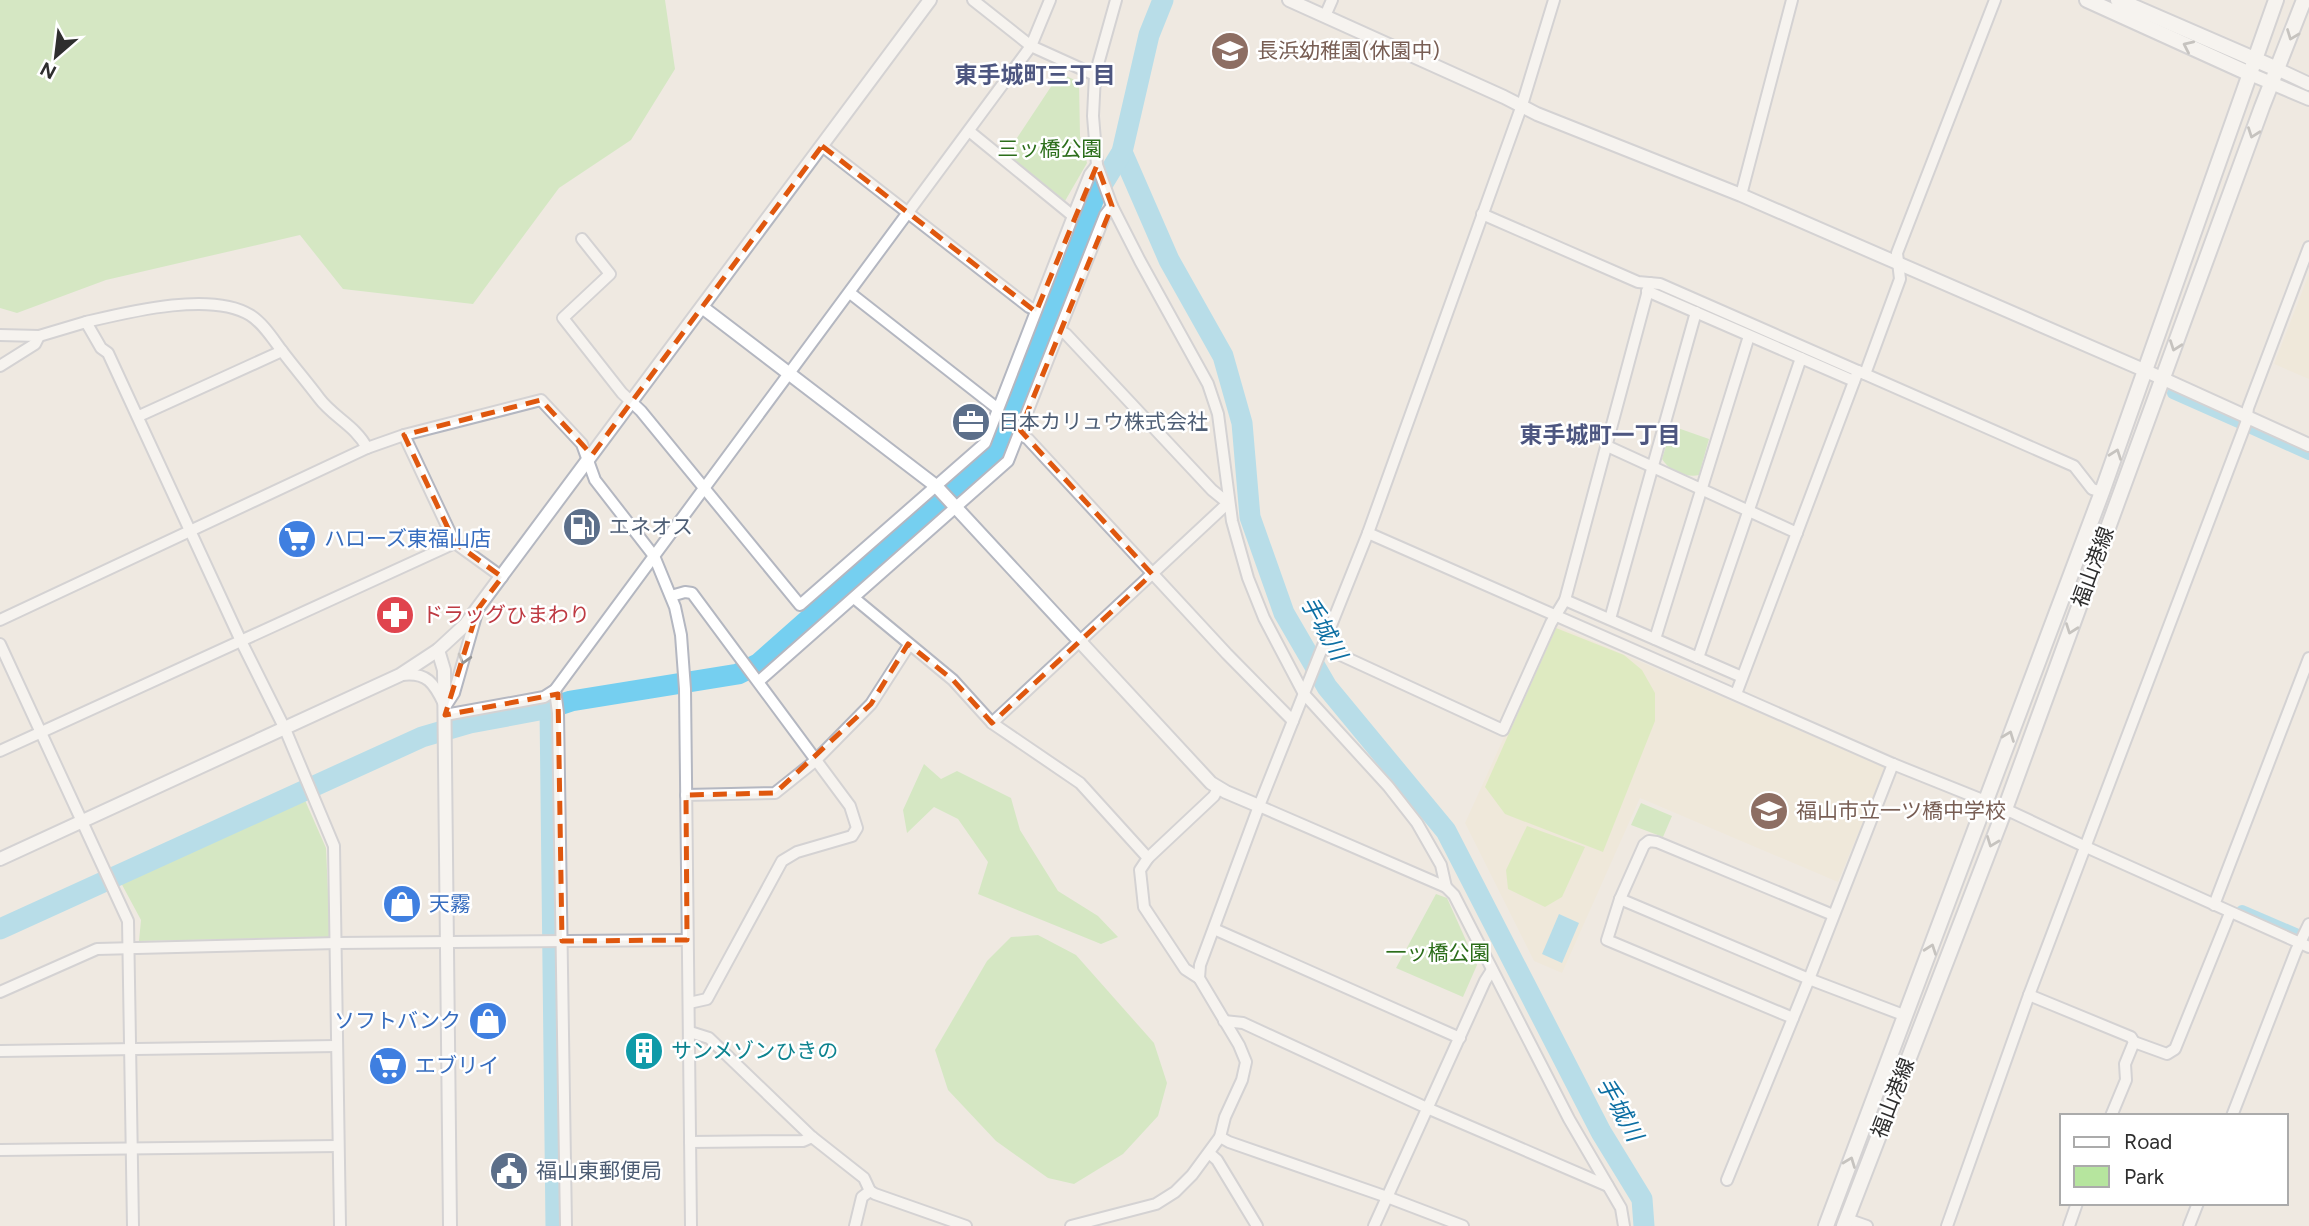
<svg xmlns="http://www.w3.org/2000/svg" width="2309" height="1226" viewBox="0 0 2309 1226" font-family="Figtree,'Noto Sans JP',sans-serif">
<rect width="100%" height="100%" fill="#efe9e1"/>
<g fill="#f0e6d1">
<path d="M2309 274V379L2274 364Z"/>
<path d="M1555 625 1882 766 1885 769 1838 882 1640 798 1562 973 1534 961 1465 823Z"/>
</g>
<g fill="#b6e59e">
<path d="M0 0H665L675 69 631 140 559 188 473 304 343 289 300 235 106 280 17 313 0 308Z"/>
<path d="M1060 73 1079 82 1080 136 1087 163 1065 201 1005 156Z"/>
<path d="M1672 426 1709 439 1699 475C1687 478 1669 471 1662 459Z"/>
<path d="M924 764 941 779 957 771 1011 798 1020 830 1058 891 1098 916 1118 937 1101 944 978 894 988 862 958 819 934 807 907 833 903 810Z"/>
<path d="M304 798 326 848 330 937 139 941 141 920 120 881Z"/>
<path d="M1641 803 1672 816 1663 837 1631 825Z"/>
<path d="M1436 894 1447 898 1477 965 1463 997 1396 968Z"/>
<path d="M1038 935 1076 955 1154 1043 1167 1083 1158 1116 1123 1154 1074 1184 1048 1178 996 1141 948 1090 935 1050 987 961 1011 937Z"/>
</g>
<g fill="#c9ec9a">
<path d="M1556 628 1624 655 1642 670 1655 693V721L1603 852 1505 814 1485 787Z"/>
<path d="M1527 826 1585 847 1562 897 1545 907 1508 889 1506 870Z"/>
</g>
<path fill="#75cff0" d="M1559 914 1579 923 1562 963 1542 954Z"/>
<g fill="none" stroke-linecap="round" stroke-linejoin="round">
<g stroke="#75cff0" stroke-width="12">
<path d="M2173 393 2243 424"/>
<path d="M2249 427 2309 454"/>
<path d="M2242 911 2298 935"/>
</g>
<g stroke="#75cff0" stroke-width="21">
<path d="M1122 152 1169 260 1223 356 1242 423 1250 517 1284 613 1327 687 1446 831 1601 1132 1642 1199 1644 1226"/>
<path d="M550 708 556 1226"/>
<path d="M0 929 422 737 470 723 550 708 571 701 738 674 758 664 999 451 1094 198 1122 152 1149 35 1163 0"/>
</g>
<defs>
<g id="minor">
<path d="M973 0 1031 46 1095 75"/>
<path d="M1325 16 1332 0"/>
<path d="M969 131 1073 216"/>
<path d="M822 146 1029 307 1036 310"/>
<path d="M1741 195 1792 0"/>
<path d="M1112 206 1140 261 1208 384 1218 414 1232 521 1248 578 1264 618 1304 694 1388 786 1417 823 1441 865 1446 887"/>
<path d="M1482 214 1638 282 1660 284 2074 466 2092 489 2102 492"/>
<path d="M582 239 610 274 563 318 622 393 641 411 800 605 985 443 1073 216 1090 174 1097 165"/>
<path d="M1647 291 1854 381"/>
<path d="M850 293 998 409"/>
<path d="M86 322C128 312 211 291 250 315 263 323 273 339 282 351 294 367 307 382 319 398 333 417 356 426 367 448"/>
<path d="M0 335 39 336 86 322 101 348 108 353 241 641 285 729 334 846 340 1226"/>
<path d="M0 366 35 344 39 336"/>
<path d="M1865 374 1900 279 1897 253 1995 0"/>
<path d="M139 416 282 351"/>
<path d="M1019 434 1028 439 1227 654 1293 721"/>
<path d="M404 435 455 543 502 577"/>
<path d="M1607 446 1797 533"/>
<path d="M1368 533 1893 764 2005 809 2086 847 2309 947"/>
<path d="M671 596 685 592 692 593 850 806 857 828 852 836 797 852 782 861 707 999 689 1003"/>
<path d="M854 598 953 680 992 723 1080 783 1148 858 1140 870 1144 907 1185 969 1199 978"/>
<path d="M1565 600 1742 677"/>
<path d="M1610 619 1696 312"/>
<path d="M0 620 367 448 404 435 541 400 582 444 595 480 654 556 675 607 681 635 685 689 691 1226"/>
<path d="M1655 639 1749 336"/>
<path d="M0 644 128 921 133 1226"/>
<path d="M1323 647 1503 730 1551 623 1565 600 1650 283"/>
<path d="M1698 658 1801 358"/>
<path d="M402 675C427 672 434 683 444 704"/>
<path d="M759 681 1008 461 1105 215 1112 206 1097 165 1093 116 1095 75 1116 0"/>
<path d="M555 690 558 713 566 1226"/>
<path d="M1736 694 1858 371"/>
<path d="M445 707 454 693 478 609"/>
<path d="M445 715 544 697 555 690 1031 46 1050 0"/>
<path d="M992 723 1228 503 1212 490 1066 334 1060 331"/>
<path d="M0 751 455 543"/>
<path d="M686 795 775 793 815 761 871 704 909 645"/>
<path d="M1259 806 1446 887 1454 895 1569 1119 1621 1208 1624 1226"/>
<path d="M1148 858 1214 796 1218 788"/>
<path d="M1620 899 1809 979 1906 1016"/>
<path d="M2214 905 2309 658"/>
<path d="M1214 929 1460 1038"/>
<path d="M0 992 97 949 337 943 687 940"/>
<path d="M2029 995 2131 1037 2134 1042 2125 1064 2126 1080 2111 1116"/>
<path d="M1793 1018 1607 940 1620 899 1644 845 1649 841 1657 842 1833 915"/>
<path d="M1224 1021 1243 1023 1427 1108 1608 1186"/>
<path d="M690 1032 709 1038 812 1137 864 1178 870 1191"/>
<path d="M2134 1042 2167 1054 2175 1049 2230 913"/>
<path d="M0 1051 336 1046"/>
<path d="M2232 1116 2296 951 2309 924"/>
<path d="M1220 1137 1229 1142 1387 1197 1463 1226"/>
<path d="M690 1142 803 1141 812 1137"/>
<path d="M0 1150 338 1146"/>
<path d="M1209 1153 1217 1160 1257 1226"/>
<path d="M1727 1180 1809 979 1893 764"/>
<path d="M1847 1219 1867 1226"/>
<path d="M855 1226 862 1197 870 1191 875 1194 966 1226"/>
<path d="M1071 1226 1156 1204 1175 1192 1192 1175 1220 1137 1225 1117 1242 1080 1246 1062 1239 1045 1199 978 1200 965 1259 806 1368 533 1522 105 1554 0"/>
<path d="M1374 1226 1485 981 1492 970"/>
<path d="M1947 1226 2029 995 2246 423 2248 408 2309 247"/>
<path d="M2069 1226 2077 1203"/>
<path d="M2189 1226 2198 1203"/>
</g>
<g id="tertiary">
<path d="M1289 0 1504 97 1537 114 1741 195 2146 371 2309 445"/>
<path d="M2277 69 2309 84"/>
<path d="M2250 74 2309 99"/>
<path d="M702 307 936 486 1211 783 1226 792 1259 806"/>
<path d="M438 650 444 670 450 1226"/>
<path d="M0 859 400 675 438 650 465 625 930 0"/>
</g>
<g id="secondary">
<path d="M2087 0 2250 74"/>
<path d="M2118 0 2277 69"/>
<path d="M1826 1226 2102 492 2276 0"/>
<path d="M1844 1226 2005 809 2262 107 2304 0"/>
</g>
</defs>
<use href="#minor" stroke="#b4b7c1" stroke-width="14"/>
<use href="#tertiary" stroke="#b4b7c1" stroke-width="16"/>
<use href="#secondary" stroke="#b4b7c1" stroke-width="18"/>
<use href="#minor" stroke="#fff" stroke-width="10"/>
<use href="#tertiary" stroke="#fff" stroke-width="12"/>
<use href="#secondary" stroke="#fff" stroke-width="14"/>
</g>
<defs><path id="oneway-chevron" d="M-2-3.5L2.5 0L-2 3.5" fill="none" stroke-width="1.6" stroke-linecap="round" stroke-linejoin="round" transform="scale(1.75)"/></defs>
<g stroke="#969696">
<use href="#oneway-chevron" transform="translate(2292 35) rotate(111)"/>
<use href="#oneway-chevron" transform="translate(2188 46) rotate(-155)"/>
<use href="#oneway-chevron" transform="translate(2253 133) rotate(110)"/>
<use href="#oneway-chevron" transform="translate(2175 346) rotate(110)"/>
<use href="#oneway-chevron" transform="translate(2116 454) rotate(-70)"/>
<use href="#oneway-chevron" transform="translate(2071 629) rotate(110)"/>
<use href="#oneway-chevron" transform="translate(464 659) rotate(106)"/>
<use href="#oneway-chevron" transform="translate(2009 736) rotate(-69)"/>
<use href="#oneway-chevron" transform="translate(1992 842) rotate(111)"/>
<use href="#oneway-chevron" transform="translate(1931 949) rotate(-70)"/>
<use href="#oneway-chevron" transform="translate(1850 1162) rotate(-69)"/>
</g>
<path d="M0 0H2309V1226H0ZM822 146 1036 312 1097 165 1112 206 1020 430 1152 574 992 723 953 680 908 644 871 704 775 793 686 795 687 940 562 941 558 694 445 715 478 609 502 577 455 543 404 435 541 400 592 455Z" fill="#efe9e1" fill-opacity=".55" fill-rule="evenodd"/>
<path fill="none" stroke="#df570e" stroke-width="5" stroke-dasharray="14 9" stroke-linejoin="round" d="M822 146 1036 312 1097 165 1112 206 1020 430 1152 574 992 723 953 680 908 644 871 704 775 793 686 795 687 940 562 941 558 694 445 715 478 609 502 577 455 543 404 435 541 400 592 455Z"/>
<defs>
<symbol id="school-disc" viewBox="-11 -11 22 22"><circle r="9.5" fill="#8d6e63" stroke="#fff"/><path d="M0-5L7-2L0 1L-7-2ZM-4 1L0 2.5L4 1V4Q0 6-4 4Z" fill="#fff"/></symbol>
<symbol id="office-disc" viewBox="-11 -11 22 22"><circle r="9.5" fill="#5c6f8a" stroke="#fff"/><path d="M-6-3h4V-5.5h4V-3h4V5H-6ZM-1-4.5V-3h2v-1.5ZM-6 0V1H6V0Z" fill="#fff"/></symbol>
<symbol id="fuel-disc" viewBox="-11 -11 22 22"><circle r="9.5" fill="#5c6f8a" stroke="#fff"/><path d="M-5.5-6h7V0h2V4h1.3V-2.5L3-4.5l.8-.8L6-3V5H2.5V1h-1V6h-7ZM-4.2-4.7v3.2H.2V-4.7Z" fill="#fff"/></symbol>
<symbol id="supermarket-disc" viewBox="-11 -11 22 22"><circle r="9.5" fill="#3f7fe0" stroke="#fff"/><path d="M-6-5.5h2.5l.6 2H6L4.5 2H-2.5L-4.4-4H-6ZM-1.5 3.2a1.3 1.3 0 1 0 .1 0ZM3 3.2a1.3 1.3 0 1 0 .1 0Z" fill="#fff"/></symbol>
<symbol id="pharmacy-disc" viewBox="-11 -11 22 22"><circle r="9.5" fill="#e0444e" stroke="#fff"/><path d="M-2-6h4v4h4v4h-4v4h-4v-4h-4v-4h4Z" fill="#fff"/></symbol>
<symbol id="shop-disc" viewBox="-11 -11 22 22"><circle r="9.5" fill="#3f7fe0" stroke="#fff"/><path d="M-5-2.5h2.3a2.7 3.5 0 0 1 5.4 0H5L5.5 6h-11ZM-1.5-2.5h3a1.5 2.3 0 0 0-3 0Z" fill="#fff"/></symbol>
<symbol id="building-disc" viewBox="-11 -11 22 22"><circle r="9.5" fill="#0f9aa8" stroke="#fff"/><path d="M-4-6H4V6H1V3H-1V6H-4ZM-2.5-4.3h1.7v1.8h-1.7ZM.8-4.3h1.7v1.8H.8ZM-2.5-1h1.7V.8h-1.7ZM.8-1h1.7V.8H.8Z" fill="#fff"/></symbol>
<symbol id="civic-disc" viewBox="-11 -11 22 22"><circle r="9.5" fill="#5c6f8a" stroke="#fff"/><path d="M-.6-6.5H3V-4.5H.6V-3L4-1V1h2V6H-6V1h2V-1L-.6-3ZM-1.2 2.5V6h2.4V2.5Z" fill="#fff"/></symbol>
</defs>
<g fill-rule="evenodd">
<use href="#school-disc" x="1208" y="29" width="44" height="44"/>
<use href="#office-disc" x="949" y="400" width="44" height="44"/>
<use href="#fuel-disc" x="560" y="505" width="44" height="44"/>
<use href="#supermarket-disc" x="275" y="517" width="44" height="44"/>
<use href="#pharmacy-disc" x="373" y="593" width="44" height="44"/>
<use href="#school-disc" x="1747" y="789" width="44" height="44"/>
<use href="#shop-disc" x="380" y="882" width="44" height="44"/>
<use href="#shop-disc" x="466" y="999" width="44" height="44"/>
<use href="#building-disc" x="622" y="1029" width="44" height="44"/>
<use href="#supermarket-disc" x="366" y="1044" width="44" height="44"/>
<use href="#civic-disc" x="487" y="1149" width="44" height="44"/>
</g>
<g text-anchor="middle" stroke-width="5" stroke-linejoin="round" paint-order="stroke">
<g font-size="21" fill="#785e54" stroke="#fff" text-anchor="start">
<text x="1257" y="58">長浜幼稚園(休園中)</text>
<text x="1796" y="818">福山市立一ツ橋中学校</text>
</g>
<g font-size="21" fill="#2c6e1b" stroke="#fff">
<text x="1050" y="156">三ッ橋公園</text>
<text x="1438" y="960">一ッ橋公園</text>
</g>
<g font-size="21" fill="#4e5e75" stroke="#fff" text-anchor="start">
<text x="998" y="429">日本カリュウ株式会社</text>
<text x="609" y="534">エネオス</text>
<text x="536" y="1178">福山東郵便局</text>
</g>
<g font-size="21" fill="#366cbe" stroke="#fff" text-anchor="start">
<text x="324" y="546">ハローズ東福山店</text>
<text x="429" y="911">天霧</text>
<text x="461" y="1028" text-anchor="end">ソフトバンク</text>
<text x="415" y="1073">エブリイ</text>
</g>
<g font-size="21" fill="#2e2e2e" stroke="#fff">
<text transform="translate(2093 567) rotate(-70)" y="7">福山港線</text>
<text transform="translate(1893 1098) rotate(-69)" y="7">福山港線</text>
</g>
<g font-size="21" fill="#be3a42" stroke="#fff" text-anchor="start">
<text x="422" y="622">ドラッグひまわり</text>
</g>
<g font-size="21" fill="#0d838f" stroke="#fff" text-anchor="start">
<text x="671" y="1058">サンメゾンひきの</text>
</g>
<g font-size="23" font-weight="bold" fill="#4d5680" stroke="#fff">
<text x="1035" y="83">東手城町三丁目</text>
<text x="1600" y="443">東手城町一丁目</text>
</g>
<g font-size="23" font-style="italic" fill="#0d6fa3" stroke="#fff">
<text transform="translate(1324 628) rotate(61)" y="8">手城川</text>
<text transform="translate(1620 1109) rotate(61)" y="8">手城川</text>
</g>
</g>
<rect x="2060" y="1114" width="228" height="91" fill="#ffffff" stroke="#ababab" stroke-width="2"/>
<rect x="2074" y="1137" width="35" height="10" fill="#ffffff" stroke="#ababab" stroke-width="2"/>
<text x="2124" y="1149" font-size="21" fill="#2e2e2e">Road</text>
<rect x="2074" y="1166" width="35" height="21" fill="#b6e59e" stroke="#ababab" stroke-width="2"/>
<text x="2124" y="1184" font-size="21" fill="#2e2e2e">Park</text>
<g transform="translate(56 56) rotate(208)" stroke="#ffffff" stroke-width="5" paint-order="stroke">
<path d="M0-5L12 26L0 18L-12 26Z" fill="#2e2e2e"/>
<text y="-10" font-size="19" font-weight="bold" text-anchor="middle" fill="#2e2e2e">N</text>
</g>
</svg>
